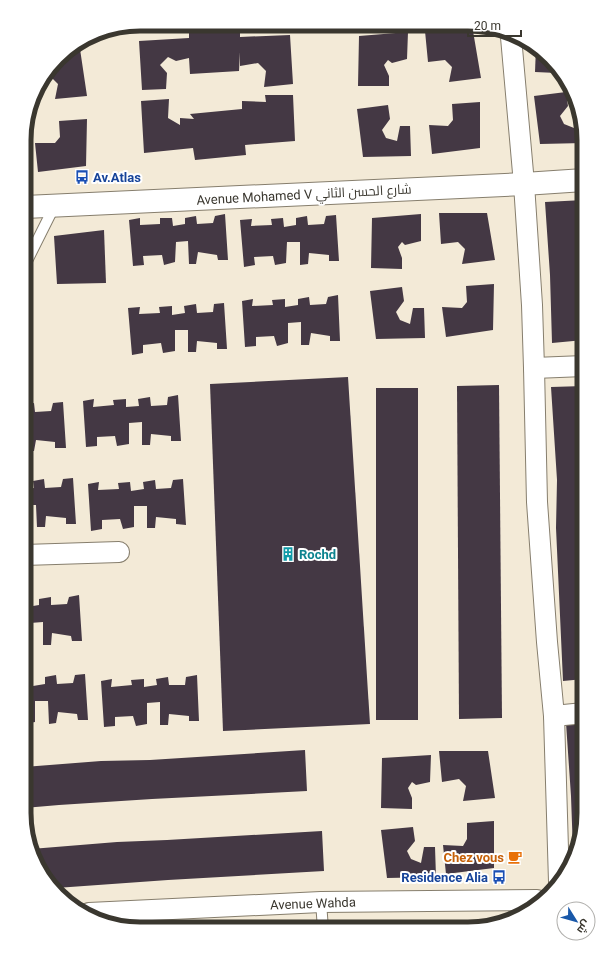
<svg xmlns="http://www.w3.org/2000/svg" width="608" height="953" viewBox="0 0 608 953" font-family="Roboto,Cairo,sans-serif">
<rect width="100%" height="100%" fill="#f3ead7"/>
<path fill="#e4ddf3" d="M140 24H267L126 27Z"/>
<g fill="#443844">
<path d="M240 26V37L290 35 293 84 264 87 266 71 258 63 240 66V52L239 71 190 74 189 58 176 61 168 57 160 65 167 73 166 89 142 90 139 41 189 38V28Z"/>
<path d="M425 31H473L481 78 449 82 452 67 445 60 428 62Z"/>
<path d="M408 32 407 59 392 63 388 60 384 65 389 76V86H358L359 36Z"/>
<path d="M536 47 539 48 557 73 535 72Z"/>
<path d="M70 49H80L87 96 55 99 58 84 51 77 44 78 63 53Z"/>
<path d="M566 92 568 106 560 116 564 124 574 128 577 112H578L584 143 540 144 534 96Z"/>
<path d="M265 95H293L295 141 245 145 246 155 195 160 193 148 144 153 141 101 169 99 168 118 180 125V118L194 119 190 114 242 109V101L266 102Z"/>
<path d="M480 102V148L432 154 429 125 448 126 453 120 452 104Z"/>
<path d="M388 105 390 119 382 130 386 138 397 141 400 126H410L411 156 363 157 357 109Z"/>
<path d="M87 119 86 166 38 172 35 143H55L60 137 59 121Z"/>
<path d="M584 200V340L552 343 550 275 545 202Z"/>
<path d="M439 213H487L495 260 462 264 465 249 458 242 441 244Z"/>
<path d="M225 214 228 260H218L217 255 198 252 196 264H189L188 241 176 242 175 262 164 265 162 255 143 256 144 265 133 266 129 220 140 218V225L160 224V218H172L173 226 185 224V218L196 216 197 224 213 223 215 216Z"/>
<path d="M421 214V241L405 245 402 242 398 247 402 258V269L371 268 372 218Z"/>
<path d="M336 215 339 261H329V255L309 253 308 264 300 265V242H287L286 263 275 265 273 256 254 257 255 265 244 267 240 220 252 219 251 226 272 225 271 219 283 218 284 227 296 225V218L307 216 308 225 324 224 326 216Z"/>
<path d="M104 230 106 283 57 284 54 236Z"/>
<path d="M494 284 493 330 446 337 442 307 462 308 467 302 466 286Z"/>
<path d="M402 287 404 301 396 312 400 320 410 324 413 308H424L425 338 376 339 370 291Z"/>
<path d="M338 295 340 341H330V336L311 333 309 345H301V322L288 323V343L277 346 274 336 256 337V346L245 347 242 301 253 299 252 306 273 305 272 300 285 299V307L298 305V299L309 297 310 305 326 304 328 297Z"/>
<path d="M224 303 227 349H217V343L197 341 196 352H188V330H175V351L163 353 161 343 143 345V353L132 355 128 308 140 307 139 314 160 313 159 307 172 306V315L185 313 184 306 196 304 197 313 213 312 214 304Z"/>
<path d="M348 377 370 724 223 731 210 384Z"/>
<path d="M499 385 502 718 459 719 457 386Z"/>
<path d="M584 386V679L563 681 556 528 557 480 551 387Z"/>
<rect x="376" y="388" width="42" height="332"/>
<path d="M178 395 181 441H171V436L151 434 150 445H142V422L129 423V444L117 446 115 436 97 437V446L86 447 83 401 94 399 93 407 114 405 113 400 126 399V407L139 406 138 399 150 397 151 406 167 405 168 397Z"/>
<path d="M63 402 66 448H55V442L36 440 34 451H26V429H25V405L34 403 35 412 51 411 53 403Z"/>
<path d="M73 478 76 524H66V518L46 516 45 527H37L36 505H24V489L34 488 33 481 44 479 45 488 61 487 63 479Z"/>
<path d="M183 479 186 525 176 524V519L156 517 155 528H147V506H134V527L123 529 120 519 102 520V529L91 531 88 484 99 482 98 490 119 489 118 483 130 482 131 491 144 489 143 482 155 480 156 489 171 488 173 480Z"/>
<path d="M79 595 82 641H72L71 636 52 633 51 645H43V622L30 623V643L24 644V599H26L27 607 39 605V599L51 597V605L67 604 69 597Z"/>
<path d="M85 674 88 720H78L77 714 58 712 56 723 49 724 48 701H35V722L24 724V678L32 677 33 686 45 684V677L56 675 57 684 73 683 75 675Z"/>
<path d="M197 675 199 721H189V716L169 714 168 725H160V702L147 703V724L136 726 133 716 115 717V726L104 727 101 681 112 679 111 687 132 685 131 680 144 679V687L157 685 156 679 168 677 169 685H185L186 677Z"/>
<path d="M584 722V821L573 852 571 796 566 723Z"/>
<path d="M305 750 307 791 152 799 59 805 24 808V767L101 761 150 760Z"/>
<path d="M439 751H488L495 798 463 801 466 786 459 779 442 782Z"/>
<path d="M431 755 430 782 416 785 412 782 408 788 412 798V809L381 808 382 758Z"/>
<path d="M494 821V868L446 874 443 845 463 846 467 839V823Z"/>
<path d="M413 827 415 841 407 851 411 859 421 863 424 847H435L436 877 387 878 381 830Z"/>
<path d="M322 831 324 871 168 880 56 888 33 857 31 849 117 842 167 840Z"/>
</g>
<g fill="none" stroke-linecap="round" stroke-linejoin="round">
<defs>
<g id="service">
<path d="M25 265 55 205"/>
<path d="M321 902 323 929"/>
<path d="M127 911 128 928"/>
</g>
<g id="minor">
<path d="M511 37 524 184 532 305 534 368 537 502 547 642 554 716 559 882"/>
<path d="M534 368 584 366"/>
<path d="M24 555 119 552"/>
<path d="M554 716 584 713"/>
<path d="M89 913 321 902 537 900"/>
</g>
<path id="tertiary" d="M25 207 524 184 584 180"/>
</defs>
<use href="#service" stroke="#867e6d" stroke-width="12"/>
<use href="#minor" stroke="#867e6d" stroke-width="22"/>
<use href="#tertiary" stroke="#867e6d" stroke-width="24"/>
<use href="#service" stroke="#fff" stroke-width="10"/>
<use href="#minor" stroke="#fff" stroke-width="20"/>
<use href="#tertiary" stroke="#fff" stroke-width="22"/>
</g>
<defs>
<symbol id="bus-bare" viewBox="-9 -9 18 18"><path d="M-5-6H5V4H4V6H2V4H-2V6H-4V4H-5ZM-3.5-4V0h7V-4ZM-3.5 1.2v1.5H-2V1.2ZM2 1.2v1.5H3.5V1.2Z" fill="#1a4fb4" stroke="#fff" stroke-width="2.5" paint-order="stroke"/></symbol>
<symbol id="building-bare" viewBox="-9 -9 18 18"><path d="M-4-6H4V6H1V3H-1V6H-4ZM-2.5-4.3h1.7v1.8h-1.7ZM.8-4.3h1.7v1.8H.8ZM-2.5-1h1.7V.8h-1.7ZM.8-1h1.7V.8H.8Z" fill="#0f9aa8" stroke="#fff" stroke-width="2.5" paint-order="stroke"/></symbol>
<symbol id="cafe-bare" viewBox="-9 -9 18 18"><path d="M-5.5-4.5H6V0H3Q3 3.5 0 3.5H-2.5Q-5.5 3.5-5.5 0ZM3-3.2v2h1.7v-2ZM-6 4.5H4V6H-6Z" fill="#e8710a" stroke="#fff" stroke-width="2.5" paint-order="stroke"/></symbol>
</defs>
<g fill-rule="evenodd">
<use href="#bus-bare" x="72" y="167" width="20" height="20"/>
<use href="#building-bare" x="278" y="544" width="20" height="20"/>
<use href="#cafe-bare" x="505" y="847" width="20" height="20"/>
<use href="#bus-bare" x="489" y="867" width="20" height="20"/>
</g>
<g text-anchor="middle" stroke-width="4" stroke-linejoin="round" paint-order="stroke">
<g font-size="13" font-weight="bold" fill="#164399" stroke="#fff" text-anchor="start">
<text x="93" y="182">Av.Atlas</text>
<text x="488" y="882" text-anchor="end">Residence Alia</text>
</g>
<g font-size="13" fill="#3a372f" stroke="#fff">
<text transform="translate(304 194) rotate(-3)" y="5">Avenue Mohamed V شارع الحسن الثاني</text>
<text transform="translate(313 903) rotate(-2)" y="5">Avenue Wahda</text>
</g>
<g font-size="13" font-weight="bold" fill="#0d838f" stroke="#fff" text-anchor="start">
<text x="299" y="559">Rochd</text>
</g>
<g font-size="13" font-weight="bold" fill="#c56008" stroke="#fff" text-anchor="end">
<text x="504" y="862">Chez vous</text>
</g>
</g>
<path d="M0 0H608V953H0ZM140 31H468A109 109 0 0 1 577 140V813A109 109 0 0 1 468 922H140A109 109 0 0 1 31 813V140A109 109 0 0 1 140 31Z" fill="#fff" fill-rule="evenodd"/>
<path fill="none" stroke="#3a372f" stroke-width="5" d="M140 31H468A109 109 0 0 1 577 140V813A109 109 0 0 1 468 922H140A109 109 0 0 1 31 813V140A109 109 0 0 1 140 31Z"/>
<g transform="translate(576 921) rotate(127)"><circle r="19" fill="#ffffff" stroke="#b0afac"/>
<path d="M0-3L7 15L0 10L-7 15Z" fill="#1958a9"/>
<text y="-6" font-size="11" font-weight="bold" text-anchor="middle" fill="#3a372f">ش</text>
</g>
<path d="M468 30v6h53v-6" fill="none" stroke="#3a372f" stroke-width="2"/>
<text x="474" y="30" font-size="12" fill="#3a372f" stroke="#ffffff" stroke-width="3" paint-order="stroke">20 m</text>
</svg>
